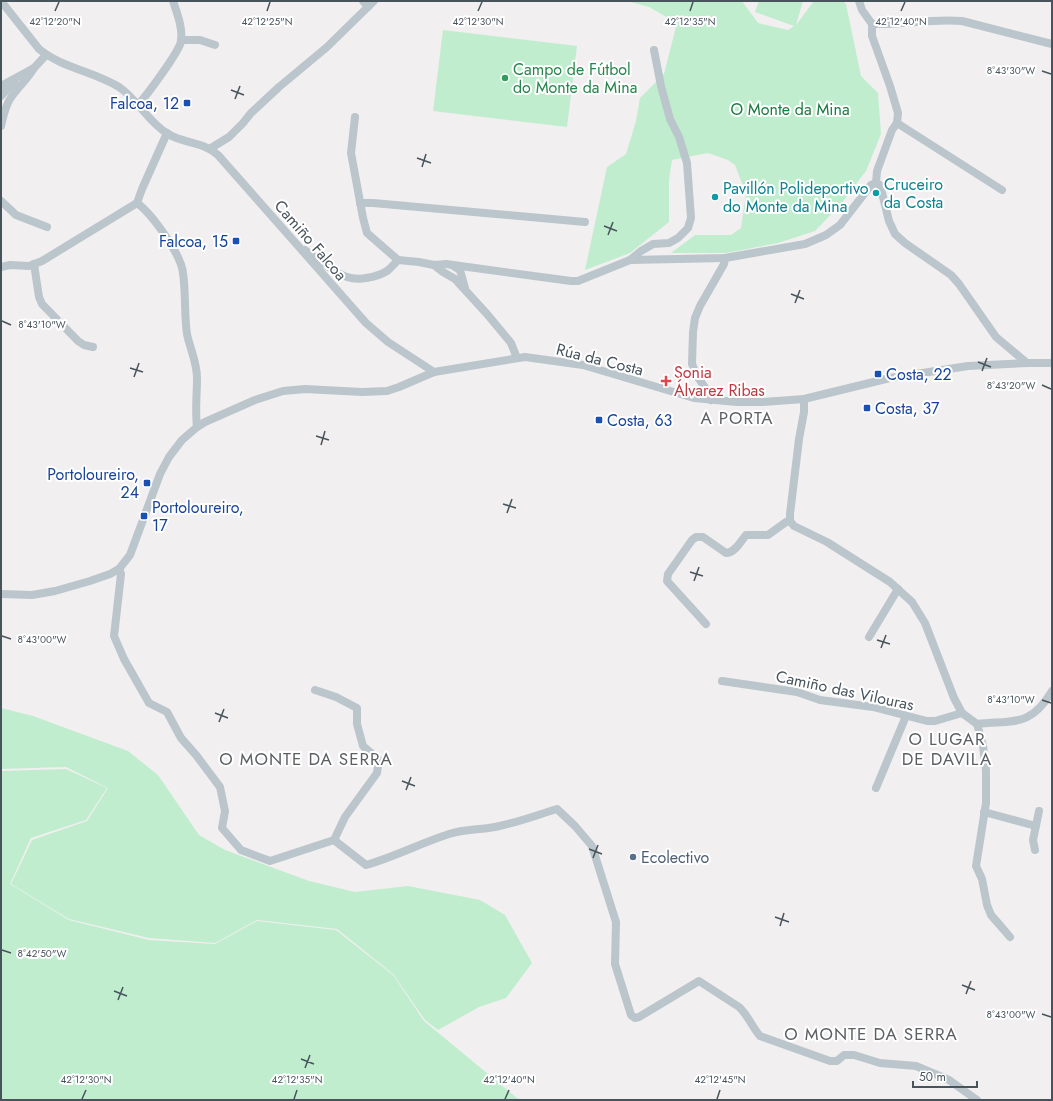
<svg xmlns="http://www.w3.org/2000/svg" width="1053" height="1101" viewBox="0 0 1053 1101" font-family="Jost,sans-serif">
<rect width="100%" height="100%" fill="#f2eff0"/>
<g fill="#c0edce">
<path d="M627 1H742L758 23 788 30 794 26 755 12 759 1H803L796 25 814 1H843L846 4 861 76 878 93 881 134 866 171 840 205 815 231 778 243 726 253H671L695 235H731L741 228 746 194 735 165 728 160 708 153 672 160 669 180V222L630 253 585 270 607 167 626 154 636 121 640 98 664 74 677 23 649 7Z"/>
<path d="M443 30 577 46 567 127 433 111Z"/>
<path d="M1 708 33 716 128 751 158 775 199 835 225 850 309 881 355 892 408 886 480 900 505 915 532 963 506 998 479 1007 438 1030 425 1020 393 974 337 929 257 920 215 943 149 938 69 919 11 884 32 840 87 821 108 788 66 767 1 769Z"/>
<path d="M66 769 107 788 86 820 31 838 10 884 69 920 149 940 215 944 257 921 336 930 393 975 424 1021 517 1098 524 1100H1V771Z"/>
</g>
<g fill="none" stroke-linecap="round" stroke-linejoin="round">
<g stroke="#bbc5cc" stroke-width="8">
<path d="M1 1 39 49C62 68 93 71 119 87 138 100 148 122 168 134 185 144 202 141 218 155L366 323 388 342 434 372"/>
<path d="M363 1 368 7"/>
<path d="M859 1 862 10 872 24"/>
<path d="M872 24C903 25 932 18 962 21L1052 44"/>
<path d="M872 24V36L890 86 898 113 897 123 892 130 877 171 876 183"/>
<path d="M181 40H200L215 45"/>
<path d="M1 86 34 68 46 55"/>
<path d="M1 96 14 82"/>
<path d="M138 105C146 96 180 51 181 41 183 28 177 13 173 1"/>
<path d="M355 117 351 153 363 218 367 233 398 260 419 262 434 265 446 264 571 281H578L630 260 725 258 805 244 826 235 840 225 871 185 876 183"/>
<path d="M897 123 1002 190"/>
<path d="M1 126C3 117 5 107 10 99 17 88 27 80 34 68"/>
<path d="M211 148 229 137 243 123 251 113 279 87 327 47 374 1"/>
<path d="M876 183 880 185 889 221 895 234 905 243 951 275 959 284 996 337 1027 363"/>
<path d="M1 201 16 215 47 227"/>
<path d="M137 203C152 214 181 254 183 273 186 293 184 314 187 334 190 349 197 362 197 378 197 395 195 410 197 427"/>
<path d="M360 203H373L585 222"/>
<path d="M305 250C318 259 332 272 347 277 359 281 377 277 387 271 391 268 394 264 398 260"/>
<path d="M630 260 641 251 653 244 669 243 678 238 688 228 691 218 687 163 679 137 670 119 661 86 654 50"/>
<path d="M34 264 39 297 42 304 78 341 84 345 93 347"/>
<path d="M434 265 443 272 455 279 487 314 511 343 517 358"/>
<path d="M452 265 460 270 465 288"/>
<path d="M1 267 10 265 29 266 42 261 137 203 142 189 167 133"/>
<path d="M804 399V412L799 439 790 514V521L794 526 827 542 890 582 912 602 925 623 954 698 962 713 977 724 979 731 983 746 986 770V803L976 866 982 879 987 905 991 915 998 923 1010 937"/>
<path d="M711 400 706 389 697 376 692 364 693 332 695 318 700 306 724 264 725 258"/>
<path d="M119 569 121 574 114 636 124 659 149 703 167 712 181 738 196 755 220 787 225 811 222 828 241 850 270 861 334 840 366 865C394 857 421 843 449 834 464 829 479 830 495 827 516 823 537 815 557 809L575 826 592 846 616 922 615 964 631 1015 635 1018 639 1017 699 981 739 1007C748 1015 752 1027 760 1036L830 1061H837L844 1055H854L880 1063 916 1066 949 1080 977 1100"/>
<path d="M1 594 32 595 55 591 90 581 110 574 119 569 130 555 160 474 169 457 182 440 197 427 205 422 255 400 283 391 305 389 362 392 387 391 399 387 434 372 525 357 583 365 694 398 737 402H763L804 399 890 378 968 366 1027 363H1052"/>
<path d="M706 624 667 581 668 574 692 540 696 537H703L726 553C735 553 741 541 746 535H768L786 522 790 521"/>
<path d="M869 637 898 589"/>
<path d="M722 681 797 692 820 700 873 707 927 721H935L962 713"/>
<path d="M315 690 336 697 357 708V724L363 746 379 760 377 773 345 817 334 840"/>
<path d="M977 724C1013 720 1030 728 1052 691"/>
<path d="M876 788 906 716"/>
<path d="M984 812 1036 826"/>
<path d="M1035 850 1033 840 1039 811"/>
</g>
</g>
<path fill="none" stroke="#48545c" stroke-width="1.5" d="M55 11 59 2M267 11 270 2M478 11 482 2M690 11 693 2M901 11 905 2M1042 71 1051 74M231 90 244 95M235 99 240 86M417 158 431 163M422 167 426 154M604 226 617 231M608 235 613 222M791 294 804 299M795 303 800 290M2 321 11 325M978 362 991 367M130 368 143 372M982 371 987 358M134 377 139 363M1042 385 1051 389M316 436 329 440M321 445 325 431M503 504 516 508M507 513 512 499M690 572 703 576M694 581 699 567M2 636 11 639M877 640 890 644M881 648 886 635M1042 700 1051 703M215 713 228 718M219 722 224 709M402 781 415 786M406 790 411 777M589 849 602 854M593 858 598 845M775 917 789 922M780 926 784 913M2 950 11 953M962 985 975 990M114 991 127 996M966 994 971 981M118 1000 123 987M1042 1014 1051 1017M301 1059 314 1064M305 1068 310 1055M82 1099 86 1090M294 1099 297 1090M505 1099 509 1090M717 1099 720 1090"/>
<circle fill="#2e9e5b" stroke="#fff" stroke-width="1.5" cx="505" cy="78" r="4"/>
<g fill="#1a4fb4" stroke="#fff" stroke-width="1.5">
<rect x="183" y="99" width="8" height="8" rx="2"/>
<rect x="232" y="237" width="8" height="8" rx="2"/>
<rect x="874" y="370" width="8" height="8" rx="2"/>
<rect x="863" y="404" width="8" height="8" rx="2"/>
<rect x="595" y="416" width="8" height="8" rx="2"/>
<rect x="143" y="479" width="8" height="8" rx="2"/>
<rect x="140" y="512" width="8" height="8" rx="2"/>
</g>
<g fill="#0f9aa8" stroke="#fff" stroke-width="1.5">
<circle cx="876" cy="193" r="4"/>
<circle cx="715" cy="197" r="4"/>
</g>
<path fill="#e0444e" stroke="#fff" stroke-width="1.5" d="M664 375h4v4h4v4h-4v4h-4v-4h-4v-4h4z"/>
<circle fill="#5c6f8a" stroke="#fff" stroke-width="1.5" cx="633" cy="857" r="4"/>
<g text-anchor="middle" stroke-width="4" stroke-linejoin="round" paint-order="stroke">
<g font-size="16" fill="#27864d" stroke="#fff" text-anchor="start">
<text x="513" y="75">Campo de Fútbol<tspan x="513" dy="18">do Monte da Mina</tspan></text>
</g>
<g font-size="16" fill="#164399" stroke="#fff" text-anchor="start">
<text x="179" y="109" text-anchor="end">Falcoa, 12</text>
<text x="228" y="247" text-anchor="end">Falcoa, 15</text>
<text x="886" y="380">Costa, 22</text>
<text x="875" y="414">Costa, 37</text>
<text x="607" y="426">Costa, 63</text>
<text x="139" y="480" text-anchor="end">Portoloureiro,<tspan x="139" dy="18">24</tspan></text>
<text x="152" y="513">Portoloureiro,<tspan x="152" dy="18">17</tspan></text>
</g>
<g font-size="16" fill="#1b7b43" stroke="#fff">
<text x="790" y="115">O Monte da Mina</text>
</g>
<g font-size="16" fill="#0d838f" stroke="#fff" text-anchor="start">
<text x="884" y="190">Cruceiro<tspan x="884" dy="18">da Costa</tspan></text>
<text x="723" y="194">Pavillón Polideportivo<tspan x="723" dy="18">do Monte da Mina</tspan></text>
</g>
<g font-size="16" fill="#48545c" stroke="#fff">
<text transform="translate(311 240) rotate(49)" y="6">Camiño Falcoa</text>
<text transform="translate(600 359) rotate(14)" y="6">Rúa da Costa</text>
<text transform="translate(845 690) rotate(12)" y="6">Camiño das Vilouras</text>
</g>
<g font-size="16" fill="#be3a42" stroke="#fff" text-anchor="start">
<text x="674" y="378">Sonia<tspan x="674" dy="18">Álvarez Ribas</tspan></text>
</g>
<g font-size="16" fill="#4e5e75" stroke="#fff" text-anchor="start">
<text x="641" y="863">Ecolectivo</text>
</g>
<g font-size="17" letter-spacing="1" fill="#5c6064" stroke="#fff">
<text x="737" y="424">A PORTA</text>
<text x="947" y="745">O LUGAR<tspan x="947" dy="20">DE DAVILA</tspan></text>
<text x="306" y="765">O MONTE DA SERRA</text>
<text x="871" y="1040">O MONTE DA SERRA</text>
</g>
</g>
<g font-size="10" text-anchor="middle" fill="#48545c" stroke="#fff" stroke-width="4" stroke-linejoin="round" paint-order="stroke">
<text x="478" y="25">42°12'30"N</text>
<text x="690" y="25">42°12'35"N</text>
<text x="901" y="25">42°12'40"N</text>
<text x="55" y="25">42°12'20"N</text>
<text x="267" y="25">42°12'25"N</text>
<text x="1011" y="74">8°43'30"W</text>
<text x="42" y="328">8°43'10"W</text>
<text x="1011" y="389">8°43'20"W</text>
<text x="42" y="643">8°43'00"W</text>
<text x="1011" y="703">8°43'10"W</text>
<text x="42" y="957">8°42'50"W</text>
<text x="1011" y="1018">8°43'00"W</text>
<text x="86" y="1083">42°12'30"N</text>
<text x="297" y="1083">42°12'35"N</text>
<text x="509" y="1083">42°12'40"N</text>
<text x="720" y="1083">42°12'45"N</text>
</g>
<rect width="1053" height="1101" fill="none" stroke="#48545c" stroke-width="4"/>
<path d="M913 1081v6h64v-6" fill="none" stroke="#48545c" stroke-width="2"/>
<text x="919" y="1081" font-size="12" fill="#48545c" stroke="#ffffff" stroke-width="3" paint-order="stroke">50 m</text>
</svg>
